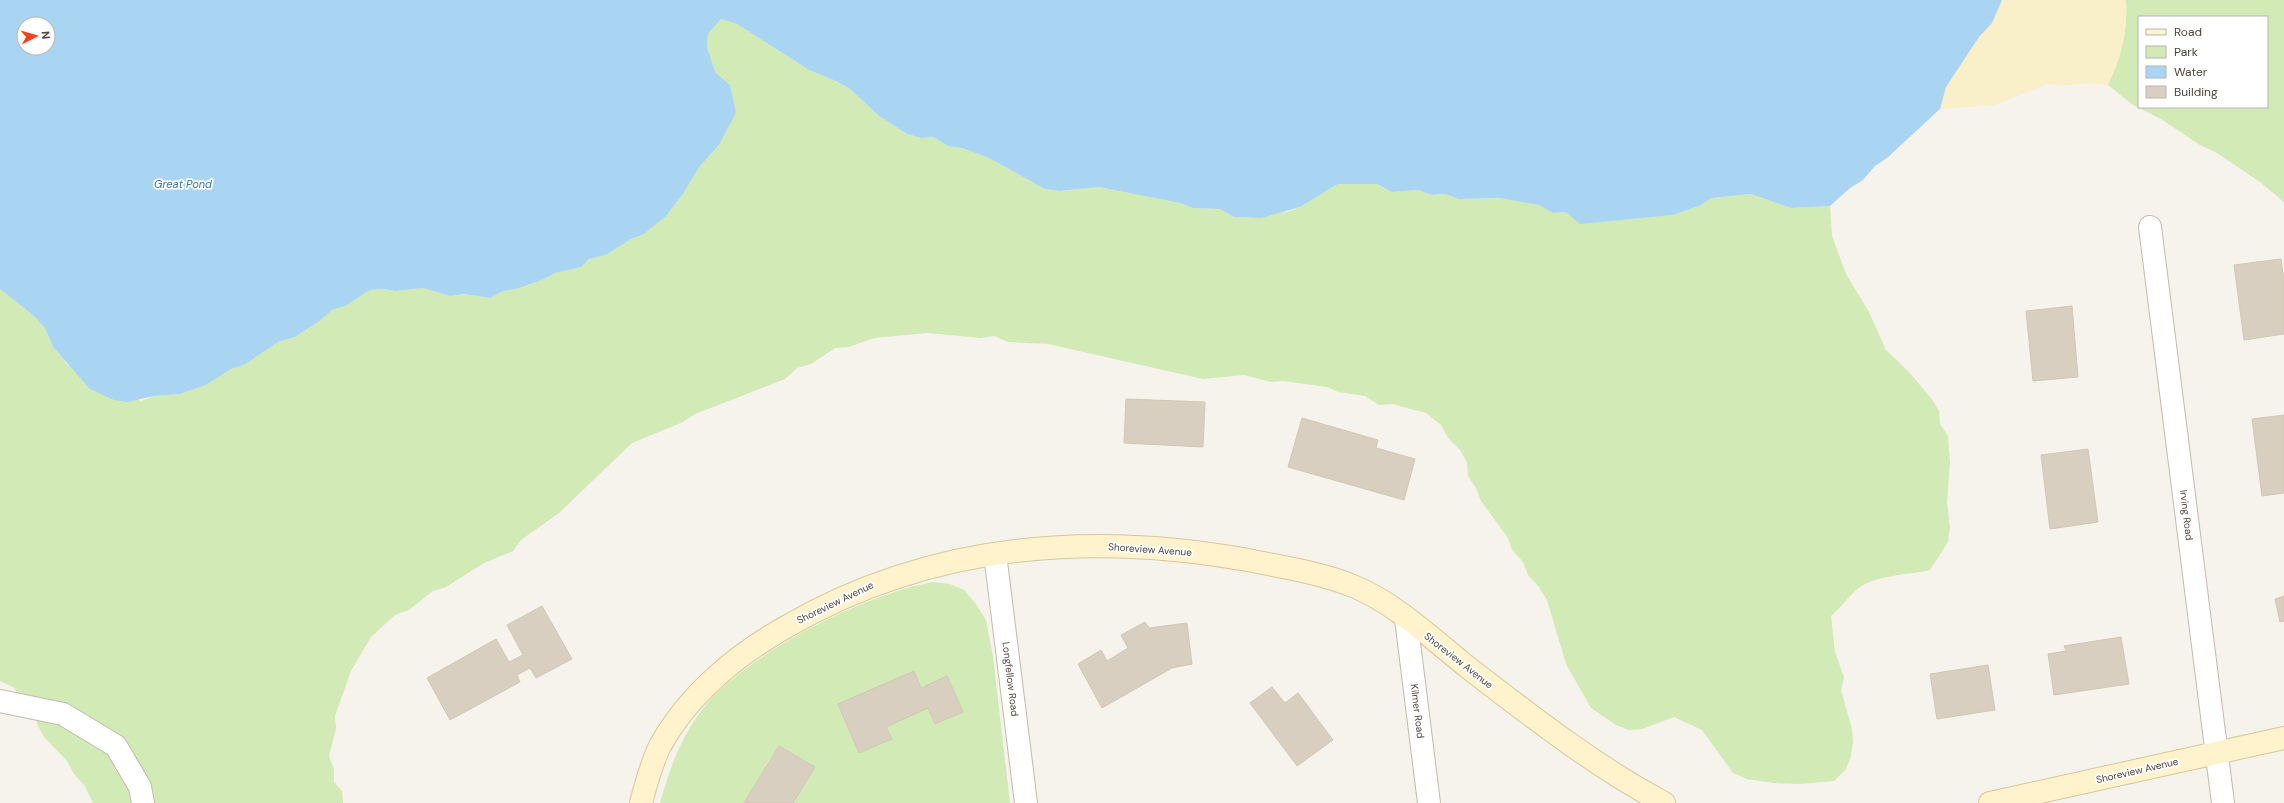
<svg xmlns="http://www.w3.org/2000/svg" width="2284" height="803" viewBox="0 0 2284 803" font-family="'DM Sans',sans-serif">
<rect width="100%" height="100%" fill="#f6f3ec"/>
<g fill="#d2eab5" fill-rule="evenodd">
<path d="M2126 0H2284V202L2260 182 2217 153 2200 145 2161 119 2133 105 2108 85C2121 58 2128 31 2126 0ZM2139 17H2267V107H2139Z"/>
<path d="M721 19 737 24 809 70 836 81 850 89 879 116 907 134 921 138 934 137 948 146 962 148 989 158 1045 189 1059 191 1099 187 1180 203 1193 208 1220 209 1234 217 1261 218 1274 213 1287 212 1300 207 1338 184 1351 183 1377 184 1392 192 1418 190 1432 195 1445 194 1459 199 1499 198 1539 205 1553 213 1566 212 1594 222 1673 215 1699 206 1712 198 1751 194 1791 208 1830 206 1832 236 1846 274 1869 312 1886 350 1908 371 1931 398 1939 411 1940 424 1948 436 1950 463 1947 502 1950 528 1948 542 1930 570C1908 575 1871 575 1855 591 1847 599 1840 608 1831 616L1835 652 1844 677 1841 690 1852 729 1853 742 1851 756 1846 769 1834 781 1800 784 1774 783 1747 779 1733 773 1702 730 1674 717 1642 729 1629 730 1616 725 1591 708 1566 664 1547 600 1539 587 1528 575 1523 562 1512 550 1508 538 1481 501 1476 488 1468 476 1467 462 1460 450 1448 438 1441 425 1426 413 1392 404 1379 405 1365 396 1338 392 1327 387 1283 381 1271 382 1244 375 1203 379 1048 344 1008 342 994 336 981 338 927 333 874 338 849 347 835 348 811 364 797 368 785 379 695 414 683 422 632 443 559 513 521 540 513 551 484 563 446 587 433 591 409 610 395 615 371 637 351 671 335 716 336 729 329 756 334 769V782L342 791 343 803H93L85 786 74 774 67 761 44 737 37 724 35 711 13 687 0 681V289L34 316 45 328 53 347 68 365 141 401 154 396 180 394 206 385 231 369 244 365 278 342 295 337 320 321 332 310 345 306 370 290 384 289 396 291 423 288 450 296 464 294 490 298 503 291 516 289 542 280 555 273 580 267 589 259 606 255 631 239 644 234 666 216 683 194 700 166 719 145 730 124V85L715 72 707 47 708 34Z"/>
<path d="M933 582 950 584 964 590 976 604 986 620 993 656 1010 803H660C671 764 684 728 712 698 759 648 866 594 933 582Z"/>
</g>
<path fill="#f9efc9" d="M2002 0H2126C2128 31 2121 58 2108 85L2087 83 2061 86 2047 84 1996 105 1940 109 1946 87 1979 37 1992 23Z"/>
<path fill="#a9d4f2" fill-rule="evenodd" d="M0 0H2002L1992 23 1979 37 1946 87 1940 109 1887 158 1875 166 1863 180 1850 188 1830 206 1791 208 1751 194 1712 198 1699 206 1673 215 1580 224 1566 212 1553 213 1539 205 1499 198 1459 199 1445 194 1432 195 1418 190 1392 192 1377 184H1338L1300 207 1261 218 1234 217 1220 209 1193 208 1180 203 1099 187 1059 191 1045 189 989 158 962 148 948 146 934 137 921 138 907 134 879 116 850 89 836 81 809 70 737 24 721 19 708 34 707 47 715 72 730 85 736 113 719 145 700 166 683 194 666 216 644 234 631 239 606 255 589 259 581 267 555 273 542 280 516 289 503 291 490 298 464 294 450 296 423 288 396 291 384 289 370 290 345 306 332 310 320 321 295 337 278 342 244 365 231 369 206 385 180 394 154 396 128 402 114 400 90 389 53 347 45 328 34 316 0 289ZM24 24H48V48H24Z"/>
<g fill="#d8cfc1" stroke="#d3c7b4">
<path d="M2281 259 2284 281V334L2244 340 2234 265Z"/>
<path d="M2072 306 2078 377 2033 381 2026 311Z"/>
<path d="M1126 399 1205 402 1203 447 1124 443Z"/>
<path d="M2284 415V493L2262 496 2252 419Z"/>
<path d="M1302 418 1378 440 1376 448 1415 459 1404 500 1288 467Z"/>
<path d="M2088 449 2098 522 2050 529 2041 455Z"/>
<path d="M2284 596V621L2280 622 2275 599Z"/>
<path d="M542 606 572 659 536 678 530 668 517 675 520 682 450 720 427 678 496 639 509 662 523 655 507 625Z"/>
<path d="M1145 622 1149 628 1187 623 1192 664 1172 668 1102 708 1078 664 1101 650 1107 661 1128 648 1121 635Z"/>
<path d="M2121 637 2129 684 2054 695 2048 654 2066 651 2064 646Z"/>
<path d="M1988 665 1995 710 1937 719 1930 674Z"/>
<path d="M914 671 921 688 947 676 963 712 935 724 928 708 886 727 892 739 859 753 838 704Z"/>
<path d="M1272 687 1285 703 1298 693 1333 740 1297 766 1250 703Z"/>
<path d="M779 746 815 767 793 803H744Z"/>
</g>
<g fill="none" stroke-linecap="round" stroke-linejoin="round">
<defs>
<g id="street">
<path d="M2150 227 2223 803"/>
<path d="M995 554 1026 803"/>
<path d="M1406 619 1429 803"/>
<path d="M0 701 63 714 116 746 140 787 143 803"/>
</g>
<g id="secondary">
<path d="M641 803C646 784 651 764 660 746 688 695 736 655 786 627 931 543 1091 531 1253 561 1287 568 1321 573 1353 586 1397 604 1433 640 1470 669 1532 717 1595 766 1664 803"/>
<path d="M1990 803 2284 738"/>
</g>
</defs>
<use href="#street" stroke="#c2bbae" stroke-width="24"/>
<use href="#secondary" stroke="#d6c79b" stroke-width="24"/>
<use href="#street" stroke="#fff" stroke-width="22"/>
<use href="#secondary" stroke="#fff3cd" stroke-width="22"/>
</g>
<g text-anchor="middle" stroke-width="3.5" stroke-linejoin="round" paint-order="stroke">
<g font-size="10" fill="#4b4439" stroke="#fff">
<text transform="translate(2187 515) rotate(83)" y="4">Irving Road</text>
<text transform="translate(1150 549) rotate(4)" y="4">Shoreview Avenue</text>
<text transform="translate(835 602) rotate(-26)" y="4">Shoreview Avenue</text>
<text transform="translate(1459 660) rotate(38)" y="4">Shoreview Avenue</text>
<text transform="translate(1011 679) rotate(83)" y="4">Longfellow Road</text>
<text transform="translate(1418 711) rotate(83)" y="4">Kilmer Road</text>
<text transform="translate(2137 770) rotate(-13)" y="4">Shoreview Avenue</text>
</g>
<g font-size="11" font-style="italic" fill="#2e7ab2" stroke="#fff">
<text x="183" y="188">Great Pond</text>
</g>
</g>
<rect x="2138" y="16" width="130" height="92" fill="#ffffff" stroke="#b7b4b0"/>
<rect x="2146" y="29" width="20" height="6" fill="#fff3cd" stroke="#b7b4b0"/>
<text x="2174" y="36" font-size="12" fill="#4b4439">Road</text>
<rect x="2146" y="46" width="20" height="12" fill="#d2eab5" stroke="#b7b4b0"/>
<text x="2174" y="56" font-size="12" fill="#4b4439">Park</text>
<rect x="2146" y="66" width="20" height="12" fill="#a9d4f2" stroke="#b7b4b0"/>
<text x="2174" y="76" font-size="12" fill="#4b4439">Water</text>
<rect x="2146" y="86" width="20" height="12" fill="#d8cfc1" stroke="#b7b4b0"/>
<text x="2174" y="96" font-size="12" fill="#4b4439">Building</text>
<g transform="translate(36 36) rotate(84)"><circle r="19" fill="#ffffff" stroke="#b7b4b0"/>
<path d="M0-3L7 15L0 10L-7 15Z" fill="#fc3f1d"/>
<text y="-6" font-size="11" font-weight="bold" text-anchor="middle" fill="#4b4439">N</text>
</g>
</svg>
